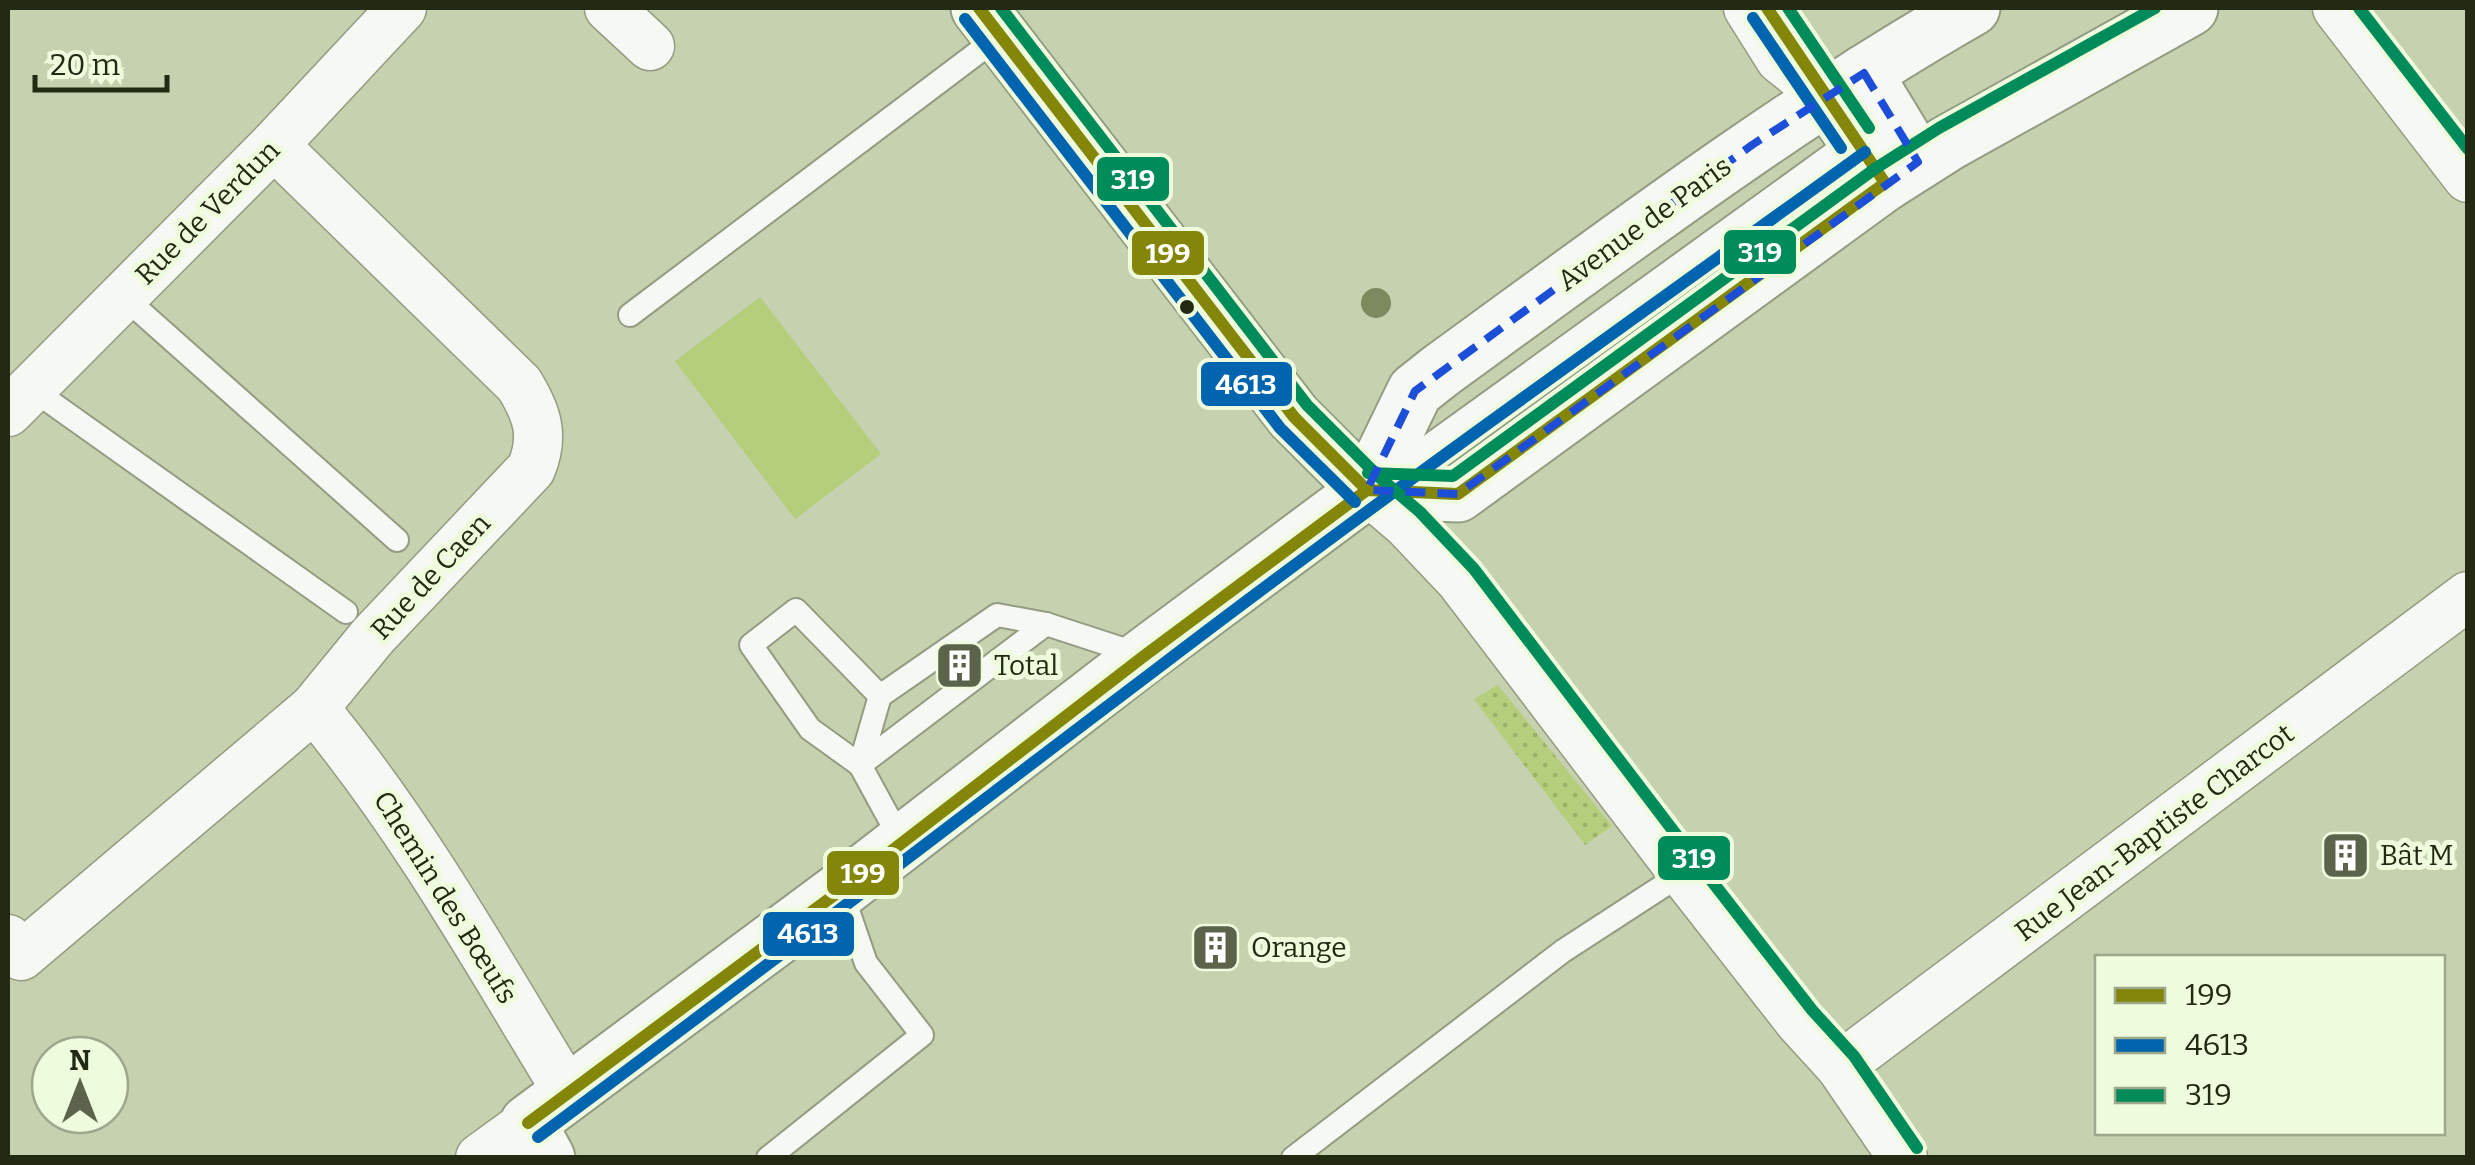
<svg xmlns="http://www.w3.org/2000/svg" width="2475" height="1165" viewBox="0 0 2475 1165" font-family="Bitter,serif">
<defs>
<pattern id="park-dots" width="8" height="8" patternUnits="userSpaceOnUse" patternTransform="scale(2.5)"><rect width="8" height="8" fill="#b4ce7c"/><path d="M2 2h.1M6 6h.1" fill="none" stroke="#9ab16a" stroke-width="1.8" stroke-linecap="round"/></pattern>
</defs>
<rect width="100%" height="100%" fill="#c5d1af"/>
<path fill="url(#park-dots)" d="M1498 685 1612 826 1585 845 1474 699Z"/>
<path fill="#b4ce7c" d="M760 297 881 454 795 519 675 361Z"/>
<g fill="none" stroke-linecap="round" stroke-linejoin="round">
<defs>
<g id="lane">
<path d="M124 297 397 540"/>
<path d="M630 315 1001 35"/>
<path d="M32 389 346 612"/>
<path d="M1390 474 1855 138"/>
<path d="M880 696 796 610 751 645 810 729 860 765 1046 624"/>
<path d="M902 842 860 765 880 696 997 615 1046 624 1141 655"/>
<path d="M768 1158 922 1035 866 963 841 890"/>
<path d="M1293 1158 1563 951 1683 873"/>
</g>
<g id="street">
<path d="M609 8 650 46"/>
<path d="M1748 8 1780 59 1826 96"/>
<path d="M2337 8 2468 178"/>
<path d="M8 412 274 145 402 8"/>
<path d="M1367 490 1407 524 1460 580 1683 873 1799 1021 1840 1066 1903 1158"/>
<path d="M314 708C413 827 488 962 568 1093"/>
<path d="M8 939 21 956 314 708 373 636 531 469C545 436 537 413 519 384L274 145"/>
<path d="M1840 1066 2468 596"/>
<path d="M480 1158 528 1123"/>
</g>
<g id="secondary">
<path d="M979 8 1294 417 1367 490"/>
<path d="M1864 73 1918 162"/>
<path d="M1826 96 1885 183"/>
<path d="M1367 490 1458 494 1885 183 1948 143 2190 8"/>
<path d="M547 1158 528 1123 841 890 1144 656 1367 490 1415 391 1439 372C1614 245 1785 115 1972 8"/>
</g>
</defs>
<use href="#lane" stroke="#939c82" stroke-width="26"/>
<use href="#street" stroke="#939c82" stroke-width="51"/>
<use href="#secondary" stroke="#939c82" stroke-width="59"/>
<use href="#lane" stroke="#f6f8f3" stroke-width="22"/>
<use href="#street" stroke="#f6f8f3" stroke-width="48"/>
<use href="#secondary" stroke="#f6f8f3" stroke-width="55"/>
<defs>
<g id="bus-1">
<path d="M979 8 1294 417 1367 490"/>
<path d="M1767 8 1885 183"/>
<path d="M528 1123 841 890 1144 656 1367 490 1458 494 1885 183"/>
</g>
<g id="bus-2">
<path d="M1753 18 1841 148"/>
<path d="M965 19 1280 428 1355 502"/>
<path d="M538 1137C745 983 949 826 1154 671 1387 493 1627 324 1865 152"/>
</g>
<g id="bus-3">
<path d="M1001 8 1307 405 1379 477 1420 512 1474 569 1697 862 1812 1010 1854 1056 1917 1148"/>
<path d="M1788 8 1869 128"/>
<path d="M2359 8 2468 149"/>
<path d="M1368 473 1453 476 1876 168 1939 128 2155 8"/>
</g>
</defs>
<use href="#bus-1" stroke="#effbdd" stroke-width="20"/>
<use href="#bus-2" stroke="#effbdd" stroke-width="20"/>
<use href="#bus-3" stroke="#effbdd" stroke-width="20"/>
<use href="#bus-1" stroke="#838609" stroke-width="12"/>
<use href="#bus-2" stroke="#0065ae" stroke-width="12"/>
<use href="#bus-3" stroke="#008b5a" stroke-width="12"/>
</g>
<circle fill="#7c8a5e" cx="1376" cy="303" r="15"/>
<path fill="none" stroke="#1d4ed8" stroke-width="8" stroke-dasharray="20 12" stroke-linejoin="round" d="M1864 73 1918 162 1458 494 1367 490 1415 391 1752 145Z"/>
<defs>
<symbol id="building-square" viewBox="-11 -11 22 22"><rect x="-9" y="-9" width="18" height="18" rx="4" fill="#5b644a" stroke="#effbdd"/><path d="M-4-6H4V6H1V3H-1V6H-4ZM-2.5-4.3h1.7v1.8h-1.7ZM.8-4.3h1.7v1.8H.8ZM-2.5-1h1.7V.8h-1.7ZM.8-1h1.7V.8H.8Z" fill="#fff"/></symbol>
</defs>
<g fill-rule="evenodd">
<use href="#building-square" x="932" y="638" width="55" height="55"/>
<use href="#building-square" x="2318" y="828" width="55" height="55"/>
<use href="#building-square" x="1188" y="920" width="55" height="55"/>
</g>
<circle fill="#222a13" stroke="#effbdd" stroke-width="4" cx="1187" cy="307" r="9"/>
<g text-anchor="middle" stroke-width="10" stroke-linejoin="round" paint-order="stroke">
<g font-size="28" fill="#222a13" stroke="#effbdd">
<text transform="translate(207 212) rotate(-45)" y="10">Rue de Verdun</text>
<text transform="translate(1644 223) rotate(-36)" y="10">Avenue de Paris</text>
<text transform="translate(430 576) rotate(-47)" y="10">Rue de Caen</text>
<text transform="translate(2154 832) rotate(-37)" y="10">Rue Jean-Baptiste Charcot</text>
<text transform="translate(446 897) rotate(58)" y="10">Chemin des Bœufs</text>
</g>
<g font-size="28" fill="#222a13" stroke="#effbdd" text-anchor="start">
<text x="994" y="675">Total</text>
<text x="2380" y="865">Bât M</text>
<text x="1251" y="957">Orange</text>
</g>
</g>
<g stroke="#effbdd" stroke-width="4">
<rect x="1095" y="155" width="76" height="48" rx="10" fill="#008b5a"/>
<rect x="1722" y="228" width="76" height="48" rx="10" fill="#008b5a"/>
<rect x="1130" y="229" width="76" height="48" rx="10" fill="#838609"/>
<rect x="1199" y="360" width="95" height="48" rx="10" fill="#0065ae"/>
<rect x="1656" y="834" width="76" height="48" rx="10" fill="#008b5a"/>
<rect x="825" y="849" width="76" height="48" rx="10" fill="#838609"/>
<rect x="761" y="910" width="95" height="48" rx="10" fill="#0065ae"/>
</g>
<g font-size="28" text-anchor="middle" font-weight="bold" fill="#fff">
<text x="1133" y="189">319</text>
<text x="1760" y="262">319</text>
<text x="1168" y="263">199</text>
<text x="1246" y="394">4613</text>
<text x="1694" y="868">319</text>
<text x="863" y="883">199</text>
<text x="808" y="943">4613</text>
</g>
<rect width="2475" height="1165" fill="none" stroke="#222a13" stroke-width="20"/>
<rect x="2095" y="955" width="350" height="180" fill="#effbdd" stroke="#9da78c" stroke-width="2.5"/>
<rect x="2115" y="988" width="50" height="15" fill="#838609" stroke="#9da78c" stroke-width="2.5"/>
<text x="2185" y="1005" font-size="30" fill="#222a13">199</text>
<rect x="2115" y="1038" width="50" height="15" fill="#0065ae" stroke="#9da78c" stroke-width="2.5"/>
<text x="2185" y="1055" font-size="30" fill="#222a13">4613</text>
<rect x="2115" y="1088" width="50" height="15" fill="#008b5a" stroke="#9da78c" stroke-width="2.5"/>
<text x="2185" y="1105" font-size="30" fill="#222a13">319</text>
<g transform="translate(80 1085)"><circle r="48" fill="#effbdd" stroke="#9da78c" stroke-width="2.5"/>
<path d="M0-8L18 38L0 25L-18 38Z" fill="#5b644a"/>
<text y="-15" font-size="28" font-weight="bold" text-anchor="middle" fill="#222a13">N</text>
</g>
<path d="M35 75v15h132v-15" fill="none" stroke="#222a13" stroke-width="5"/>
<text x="50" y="75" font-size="30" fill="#222a13" stroke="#effbdd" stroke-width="8" paint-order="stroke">20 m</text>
</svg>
